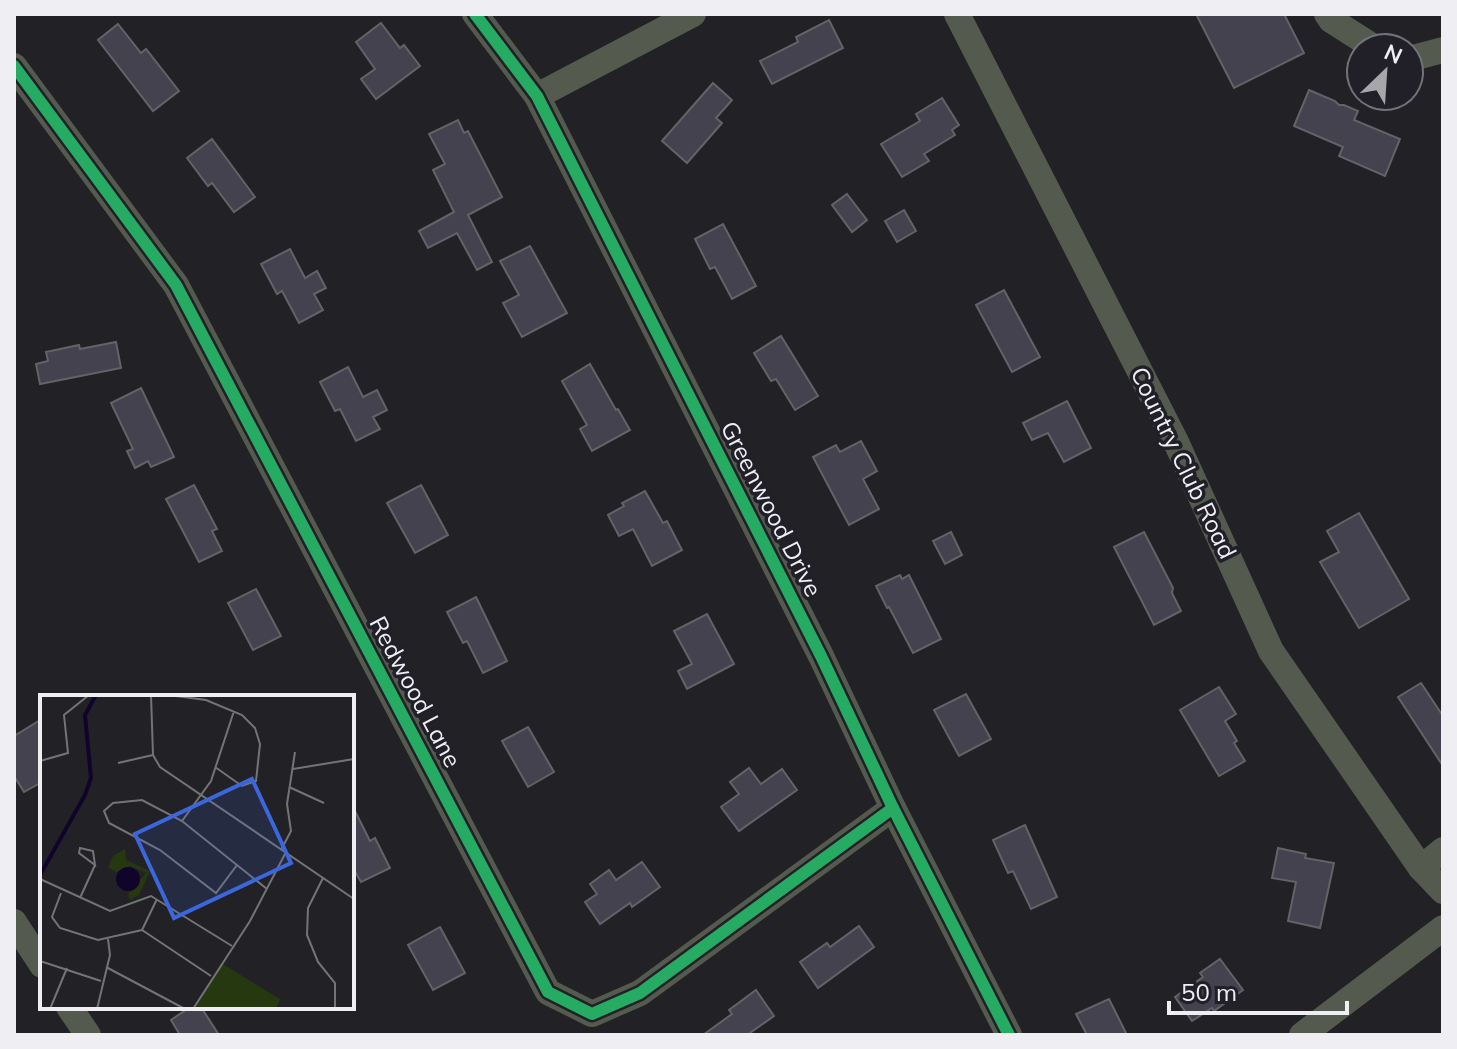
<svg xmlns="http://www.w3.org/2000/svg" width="1457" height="1049" viewBox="0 0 1457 1049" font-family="Mulish,sans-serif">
<rect width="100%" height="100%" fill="#222226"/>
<g fill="#454250" stroke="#636266" stroke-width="2">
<path d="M1196 14H1284L1304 53 1234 88Z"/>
<path d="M829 20 843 48 772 84 760 61 798 42 796 37Z"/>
<path d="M381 23 400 48 404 45 420 66 376 99 361 79 375 69 356 42Z"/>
<path d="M118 24 141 53 146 49 179 91 153 111 98 40Z"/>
<path d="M713 83 732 100 716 118 722 123 687 163 662 141Z"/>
<path d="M1309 90 1335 101 1339 105H1344L1358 111 1354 120 1400 139 1385 176 1339 156 1343 147 1294 126Z"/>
<path d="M942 98 959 125 952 130 955 135 924 154 929 161 902 177 881 144 920 121 916 114Z"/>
<path d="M458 120 464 133 468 131 502 197 468 215 492 262 477 270 457 233 428 248 419 231 454 212 433 170 445 164 429 134Z"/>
<path d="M212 139 255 197 234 212 212 183 208 186 187 158Z"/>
<path d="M847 194 867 220 852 232 832 205Z"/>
<path d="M904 210 916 231 897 242 885 221Z"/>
<path d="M723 224 756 286 732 299 715 267 710 269 695 239Z"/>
<path d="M530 246 567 313 522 337 503 303 519 295 500 261Z"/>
<path d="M290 249 305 278 317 271 326 288 314 294 323 310 299 323 282 291 277 294 261 264Z"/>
<path d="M1004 290 1040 357 1012 372 976 305Z"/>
<path d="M781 336 818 396 795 410 776 379 771 381 754 353Z"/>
<path d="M116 342 121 368 40 384 36 364 48 361 46 352 79 345 80 349Z"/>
<path d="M590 364 616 410 618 409 630 430 592 451 580 429 587 425 562 381Z"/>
<path d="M348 367 363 397 377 390 387 410 373 417 380 429 356 441 340 409 335 411 320 382Z"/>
<path d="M141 388 174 457 151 467 148 461 135 468 127 451 133 449 111 403Z"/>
<path d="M1067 401 1091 448 1064 462 1048 433 1032 440 1023 423Z"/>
<path d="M861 441 877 471 863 479 879 509 849 525 813 457 836 445 840 452Z"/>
<path d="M194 485 217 529 212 531 222 551 199 562 166 499Z"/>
<path d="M421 485 448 535 415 553 387 503Z"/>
<path d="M645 491 663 523 667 521 682 550 652 566 633 529 619 536 608 515 624 506 622 503Z"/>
<path d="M1359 513 1409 599 1359 628 1320 562 1339 552 1327 531Z"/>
<path d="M951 532 962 555 945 564 933 541Z"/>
<path d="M1144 532 1173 588 1172 593 1181 611 1154 625 1114 547Z"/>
<path d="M900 575 902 579 909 575 941 639 913 653 889 607 887 608 876 586Z"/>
<path d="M256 589 281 636 253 650 228 603Z"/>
<path d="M476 597 507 661 483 673 467 641 463 643 447 612Z"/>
<path d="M707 614 734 664 687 689 678 671 692 664 674 631Z"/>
<path d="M1421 683 1443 716V766L1398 697Z"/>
<path d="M1219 687 1236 714 1225 721 1237 741 1234 743 1245 761 1219 776 1180 710Z"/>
<path d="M966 694 991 739 959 756 934 710Z"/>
<path d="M42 719V782L24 792 14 776V736Z"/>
<path d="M528 727 554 772 528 787 502 741Z"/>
<path d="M749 768 761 784 782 769 797 790 739 831 721 807 739 794 730 782Z"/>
<path d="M352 805 370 841 375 838 390 868 361 882 352 866Z"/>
<path d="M1025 825 1057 897 1031 909 1013 871 1008 873 993 840Z"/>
<path d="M1278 848 1306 854 1305 858 1334 863 1320 928 1288 921 1296 882 1272 878Z"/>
<path d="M642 862 660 887 632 907 630 903 600 924 585 902 597 894 590 884 609 870 616 880Z"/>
<path d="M859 926 874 947 818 988 800 962 827 943 830 947Z"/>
<path d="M440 927 465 973 433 990 408 945Z"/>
<path d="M1220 959 1243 990 1214 1011 1212 1008 1192 1021 1175 997 1203 977 1200 973Z"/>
<path d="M756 990 774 1016 747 1035H703L732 1014 729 1010Z"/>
<path d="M1109 999 1127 1035H1087L1076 1014Z"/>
<path d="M190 1007H201L219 1035H180L171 1020Z"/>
</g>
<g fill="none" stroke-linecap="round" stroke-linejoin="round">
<g stroke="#545b4e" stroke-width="26">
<path d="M475 14 537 96 821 656 893 808 1009 1035"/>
<path d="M957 14 1176 442 1271 651 1421 868 1443 891"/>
<path d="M1327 14 1331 20 1375 48"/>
<path d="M1409 59 1443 50"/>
<path d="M14 66 176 285 548 992 592 1014 640 993 893 808"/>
<path d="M537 96 693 14"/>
<path d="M1421 868 1443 850"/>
<path d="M14 922 42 965"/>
<path d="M69 1007 88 1035"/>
<path d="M1302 1035 1443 928"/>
</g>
<defs>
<g id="cycleway">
<path d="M475 14 537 96 821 656 893 808 1009 1035"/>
<path d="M14 66 176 285 548 992 592 1014 640 993 893 808"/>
</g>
</defs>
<use href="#cycleway" stroke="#212028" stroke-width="17"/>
<use href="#cycleway" stroke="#26ab63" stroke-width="12"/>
</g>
<g text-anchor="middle" stroke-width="7" stroke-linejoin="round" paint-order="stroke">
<g font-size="24" fill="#eeeef3" stroke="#212028">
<text transform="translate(1183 463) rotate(64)" y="8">Country Club Road</text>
<text transform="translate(771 509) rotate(63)" y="8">Greenwood Drive</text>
<text transform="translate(415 692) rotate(62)" y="8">Redwood Lane</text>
</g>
</g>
<g transform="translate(40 695)">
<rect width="314" height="314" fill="#222226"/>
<path d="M85 154 86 165 110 176 99 200 90 205 88 199 106 178 90 171 76 177 68 172 73 161ZM181 268 240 304 236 314H155Z" fill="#263810"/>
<path d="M76 184a12 12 0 1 1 24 0a12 12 0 1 1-24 0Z" fill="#11042a"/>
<path fill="none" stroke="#11042a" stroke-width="4" d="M0 180 45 100 51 83 45 20 56 0"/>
<path fill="none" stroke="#747478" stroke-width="2" d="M111 0 113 60 120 72 314 204M128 0 166 5 202 20 215 33 220 49 216 86 202 91 175 72M0 66 28 58 24 20 49 0M78 68 113 60M253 74 314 64M249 92 284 108M142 126 171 86 194 16M40 153 53 156 55 170 39 158ZM241 155 251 136 247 109 255 57M197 170 176 198 120 155 69 128 64 116 73 108 102 105 142 126 227 194M283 183 268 213 267 240 278 267 295 288V314M0 184 70 216 111 201 192 251M21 198 12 222 20 233 58 245 102 235M40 203 55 170M102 235 171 281M102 235 117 204M0 266 61 286M66 272 145 314M10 314 27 273M57 314 70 260 68 244M153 314 210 226 246 157"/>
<path fill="#3c66dc" fill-opacity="0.15" stroke="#3c66dc" stroke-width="4" d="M212 84 251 168 134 223 95 139Z"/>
<rect width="314" height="314" fill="none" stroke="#eeeef3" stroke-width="4"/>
</g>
<rect width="1457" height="1049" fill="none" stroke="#eeeef3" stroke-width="32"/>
<g transform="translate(1385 72) rotate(25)"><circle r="38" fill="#212028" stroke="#737279" stroke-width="2"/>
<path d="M0-6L14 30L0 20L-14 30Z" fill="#a7a7ab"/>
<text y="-12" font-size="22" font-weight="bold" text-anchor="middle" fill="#eeeef3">N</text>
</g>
<path d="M1169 1001v12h178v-12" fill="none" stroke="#eeeef3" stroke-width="4"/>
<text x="1181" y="1001" font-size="24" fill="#eeeef3" stroke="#212028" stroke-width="6" paint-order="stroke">50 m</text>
</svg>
